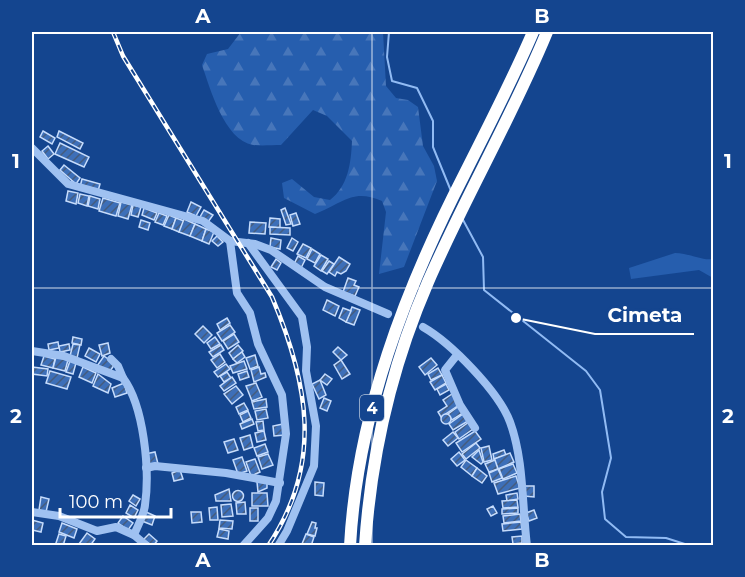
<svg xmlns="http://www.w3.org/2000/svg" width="745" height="577" viewBox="0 0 745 577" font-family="Montserrat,sans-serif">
<defs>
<pattern id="forest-firs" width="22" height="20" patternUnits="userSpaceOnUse" patternTransform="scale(1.5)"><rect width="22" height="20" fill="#265eae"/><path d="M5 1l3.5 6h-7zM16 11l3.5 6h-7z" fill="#4776ba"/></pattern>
<pattern id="building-hatch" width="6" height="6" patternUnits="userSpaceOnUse" patternTransform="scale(1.5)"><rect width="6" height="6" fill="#3d6fb8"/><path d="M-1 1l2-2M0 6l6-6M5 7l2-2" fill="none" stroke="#455c7d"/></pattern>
</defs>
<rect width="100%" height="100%" fill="#14458f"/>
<path fill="#265eae" d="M675 253C689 253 702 261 713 259V278L699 270 631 279 629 268Z"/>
<path fill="url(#forest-firs)" d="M241 32H383L386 86 396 98 408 100 418 107 423 146 434 166 437 181 404 267 379 274 386 212 382 201C352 188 342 204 315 214L284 198 282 183 292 179 314 197 330 200C348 186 351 164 352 141L327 116 313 110 281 145C272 145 262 146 253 145 224 140 210 88 202 65L207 54 228 49Z"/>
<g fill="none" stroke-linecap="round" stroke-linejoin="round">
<g stroke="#91bbf4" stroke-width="2">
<path d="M389 32 387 57 392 81 417 88 433 121V147L451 191"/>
<path d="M462 218 483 257 484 290 586 371 600 390 611 458 602 492 605 519 626 537 666 538 691 546"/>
</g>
</g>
<g fill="url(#building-hatch)" stroke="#c6dcfc" stroke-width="1.5">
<path d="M43 131 55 138 52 144 40 137Z"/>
<path d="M59 131 83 143 80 149 57 137Z"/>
<path d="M60 143 89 157 84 167 55 154Z"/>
<path d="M48 146 54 154 48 159 42 151Z"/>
<path d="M64 165 80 178 76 184 60 170Z"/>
<path d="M82 179 100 184 98 191 80 187Z"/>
<path d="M68 191 78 193 76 204 66 201Z"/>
<path d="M80 194 89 196 87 206 78 203Z"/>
<path d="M90 196 100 199 98 209 88 206Z"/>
<path d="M103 198 120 203 116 216 99 211Z"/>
<path d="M121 202 132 205 128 219 118 216Z"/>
<path d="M191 202 201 207 196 216 187 212Z"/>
<path d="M133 205 141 207 138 217 131 215Z"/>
<path d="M144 208 157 213 154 220 142 215Z"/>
<path d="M285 208 291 224 286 225 281 210Z"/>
<path d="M204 210 213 215 208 222 200 217Z"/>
<path d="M159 213 167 216 163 225 155 222Z"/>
<path d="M296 213 300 224 293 226 290 215Z"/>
<path d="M169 215 176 218 172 229 164 226Z"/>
<path d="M176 218 184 221 179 232 172 229Z"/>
<path d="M270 218 280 219V228L269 227Z"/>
<path d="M184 219 195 224 190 236 179 232Z"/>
<path d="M141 220 150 223 148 230 139 227Z"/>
<path d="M250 222 266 223 265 234 249 233Z"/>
<path d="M195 224 206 229 202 241 190 236Z"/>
<path d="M270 227 290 228V235L270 234Z"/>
<path d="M206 229 214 232 209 244 202 241Z"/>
<path d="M217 236 223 242 218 246 212 241Z"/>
<path d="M271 238 281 240 280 249 270 247Z"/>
<path d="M292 238 298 242 293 251 287 248Z"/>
<path d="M303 244 311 248 306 258 297 254Z"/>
<path d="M312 249 320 254 315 263 307 259Z"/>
<path d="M321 255 328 259 321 271 314 266Z"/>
<path d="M298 256 305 260 301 268 294 264Z"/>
<path d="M339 257 350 264 346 271 341 274 337 272 335 276 329 272Z"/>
<path d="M276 259 281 263 277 270 271 267Z"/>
<path d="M329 261 334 264 327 274 322 271Z"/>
<path d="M348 278 356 281 354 285 359 287 355 296 343 292Z"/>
<path d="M327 300 339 306 335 316 323 310Z"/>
<path d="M352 307 360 310 354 325 346 322Z"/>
<path d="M343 308 351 311 346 322 339 318Z"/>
<path d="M227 318 230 323 220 330 217 324Z"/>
<path d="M230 325 235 332 222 341 217 333Z"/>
<path d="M203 326 212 335 204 343 195 334Z"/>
<path d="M234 334 239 342 228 349 223 341Z"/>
<path d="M73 337 82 339 81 345 72 343Z"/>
<path d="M215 337 220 344 211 349 207 343Z"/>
<path d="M58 342 59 348 49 350 48 344Z"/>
<path d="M108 343 110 353 102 356 99 345Z"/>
<path d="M69 344 70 350 60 352 59 346Z"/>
<path d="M73 344 80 345 77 358 70 356Z"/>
<path d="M221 345 224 350 213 357 209 352Z"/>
<path d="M238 345 243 351 233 359 229 353Z"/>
<path d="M338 347 347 355 341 360 333 352Z"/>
<path d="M89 348 100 354 96 362 85 356Z"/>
<path d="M242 352 245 357 237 363 233 359Z"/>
<path d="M220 354 225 362 217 368 211 360Z"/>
<path d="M255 355 258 366 250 369 246 358Z"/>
<path d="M44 356 55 359 53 368 41 365Z"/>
<path d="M104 356 115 364 108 374 97 366Z"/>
<path d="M56 357 68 360 65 371 53 368Z"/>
<path d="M431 358 437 365 425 375 419 367Z"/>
<path d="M341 360 350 374 342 379 334 365Z"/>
<path d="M70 361 76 363 73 374 66 372Z"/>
<path d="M244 361 247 369 233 373 230 366Z"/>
<path d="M226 364 230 369 218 377 214 372Z"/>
<path d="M32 367 48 369 47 376 32 374Z"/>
<path d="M83 367 96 373 92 383 79 377Z"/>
<path d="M259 367 261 374 265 373 266 377 254 382 251 370Z"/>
<path d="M438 368 442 375 431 380 428 374Z"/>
<path d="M50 371 71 377 67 389 46 383Z"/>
<path d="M247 371 249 377 240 380 238 374Z"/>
<path d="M227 372 231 378 224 382 220 376Z"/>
<path d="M98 374 111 384 108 393 93 386Z"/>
<path d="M325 374 332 379 327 385 320 380Z"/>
<path d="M442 375 446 383 435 390 430 382Z"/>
<path d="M232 377 236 383 224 391 220 386Z"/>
<path d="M320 380 326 395 319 399 312 384Z"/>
<path d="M124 383 127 393 115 397 112 388Z"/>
<path d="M256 383 262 397 252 401 246 386Z"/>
<path d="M446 384 449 390 440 395 437 389Z"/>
<path d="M236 386 243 395 232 404 224 394Z"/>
<path d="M452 394 459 405 441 417 438 412 447 406 443 400Z"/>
<path d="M324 398 331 401 327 411 320 408Z"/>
<path d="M266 399 267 407 254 409 252 402Z"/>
<path d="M244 403 248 410 239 414 236 407Z"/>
<path d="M459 406 463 413 452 420 448 414Z"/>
<path d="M266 409 268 418 257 420 255 411Z"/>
<path d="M248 411 251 418 243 422 240 415Z"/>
<path d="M463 414 468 421 453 430 449 424Z"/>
<circle cx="446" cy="419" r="5"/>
<path d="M252 419 254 424 242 429 240 424Z"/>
<path d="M263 421 264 430 258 431 256 422Z"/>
<path d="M469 422 473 429 459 439 455 432Z"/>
<path d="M283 424 285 435 274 436 273 426Z"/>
<path d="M264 431 266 440 257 442 255 433Z"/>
<path d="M475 431 481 439 462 452 456 443Z"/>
<path d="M453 432 458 438 448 446 443 440Z"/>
<path d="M250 435 253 447 244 450 240 438Z"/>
<path d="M234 439 238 450 228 453 224 442Z"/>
<path d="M476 443 480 448 466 459 462 454Z"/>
<path d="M265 444 268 452 257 456 254 448Z"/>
<path d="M489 446 492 460 484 462 481 448Z"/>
<path d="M479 450 483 462 481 464 472 457Z"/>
<path d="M504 450 506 455 494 459 493 454Z"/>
<path d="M155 452 158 464 147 466 145 454Z"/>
<path d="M459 452 465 460 457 466 451 459Z"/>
<path d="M510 453 514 462 498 469 494 459Z"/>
<path d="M268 454 273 465 262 469 258 457Z"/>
<path d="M242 457 247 471 238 474 233 460Z"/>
<path d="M255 459 260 472 251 476 246 462Z"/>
<path d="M466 460 477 468 472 476 461 467Z"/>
<path d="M495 460 498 469 489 472 485 464Z"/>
<path d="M513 464 517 473 503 479 499 469Z"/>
<path d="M477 468 487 476 482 483 472 476Z"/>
<path d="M498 469 502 478 492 482 489 473Z"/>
<path d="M180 470 183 479 174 481 172 473Z"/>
<path d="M516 476 520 488 498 494 494 483Z"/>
<path d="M257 482 267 483V488L258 492Z"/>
<path d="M315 482 324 483 323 496 315 495Z"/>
<path d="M524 486H534V497L524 496Z"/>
<path d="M229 489 231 501H216L215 495Z"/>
<circle cx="238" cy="496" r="5.5"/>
<path d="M252 493H267L268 506H252Z"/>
<path d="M517 493 518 499 507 501 506 495Z"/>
<path d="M133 495 140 499 136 506 129 501Z"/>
<path d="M41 497 49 499 46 512 39 510Z"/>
<path d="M517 500 518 507 503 508 502 501Z"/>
<path d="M245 502 246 514H237L236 503Z"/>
<path d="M231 504 233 516 222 517 221 505Z"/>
<path d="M130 505 138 510 134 518 126 513Z"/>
<path d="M493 506 497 513 491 516 487 509Z"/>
<path d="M217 507 218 520H210L209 508Z"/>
<rect x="250" y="508" width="8" height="13"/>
<path d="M518 508V513L502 514V509Z"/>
<path d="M534 510 537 518 529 521 526 513Z"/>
<path d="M146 512 155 516 152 525 142 521Z"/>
<path d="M191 512H201L202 522 192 523Z"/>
<path d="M520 514 521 521 504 523 503 516Z"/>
<path d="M123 516 133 523 128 530 118 523Z"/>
<path d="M32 520 43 523 41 532 32 530Z"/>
<path d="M220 520 233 521 232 529 219 528Z"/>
<path d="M312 522 316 523 315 528H317L315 536 307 534Z"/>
<path d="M521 522 522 529 503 531 502 524Z"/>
<path d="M62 523 77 529 74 538 59 532Z"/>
<path d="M219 529 229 531 228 539 217 537Z"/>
<path d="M87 533 95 539 90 546H81L79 544Z"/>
<path d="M59 534 66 536 63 546H55Z"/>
<path d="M149 534 157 541 153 546 143 540Z"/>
<path d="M306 534 314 537 311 546 302 544Z"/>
<path d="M522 536V543L513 544 512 537Z"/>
</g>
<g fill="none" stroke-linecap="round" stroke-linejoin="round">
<g stroke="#9fc1f1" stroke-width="8">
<path d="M32 148 68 184 203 221 230 241 255 244 271 250 325 287 388 314"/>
<path d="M230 241 237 293 250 313 258 344 282 395 286 434 276 501 268 518 243 546"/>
<path d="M248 243 302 317 307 347 306 371 316 426 314 466 287 531 278 546"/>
<path d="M423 327C451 343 499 392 510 422 524 460 522 505 527 546"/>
<path d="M32 351 64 356 123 378C144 406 150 470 145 505 144 515 138 525 134 535"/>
<path d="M457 355 445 370 460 405 475 428"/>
<path d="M111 359 118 366 123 378"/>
<path d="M146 468 155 466 226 473 280 483"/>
<path d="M32 512 59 516 97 531 116 527 134 535 147 546"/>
</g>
<g stroke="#fff" stroke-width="12">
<path d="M350 546C357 415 405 290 464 175 488 127 512 81 533 32"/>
<path d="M365 546C371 455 392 365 428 282 465 197 512 117 547 32"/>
</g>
<defs>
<path id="rail" d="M113 32 123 56 272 297C308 382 324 463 268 546"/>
</defs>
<use href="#rail" stroke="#fff" stroke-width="4.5"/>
<use href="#rail" stroke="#14458f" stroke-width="2" stroke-dasharray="7" stroke-linecap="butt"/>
</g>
<path fill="none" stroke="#fff" stroke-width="1.5" stroke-opacity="0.55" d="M372 32V546M32 288H714"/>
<g text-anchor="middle" stroke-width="6" stroke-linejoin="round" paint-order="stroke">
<rect fill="#14458f" stroke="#b8c7dd" stroke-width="1.5" x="360" y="395" width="24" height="26" rx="4.5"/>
<g font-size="16" font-weight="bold" fill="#fff">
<text x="372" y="414">4</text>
</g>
</g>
<path fill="none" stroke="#fff" stroke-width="2" d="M516 318L595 334H694"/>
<circle fill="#fff" stroke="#14458f" stroke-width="2" cx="516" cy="318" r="6"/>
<g font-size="20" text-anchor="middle" font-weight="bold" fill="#fff" stroke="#14458f" stroke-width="6" stroke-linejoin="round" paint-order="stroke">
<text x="645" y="322">Cimeta</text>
</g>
<rect width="745" height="577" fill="none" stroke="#14458f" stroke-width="66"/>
<path d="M60 508v9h111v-9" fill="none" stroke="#ffffff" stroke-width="3"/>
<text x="69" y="508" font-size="18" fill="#ffffff" stroke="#14458f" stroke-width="4.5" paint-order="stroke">100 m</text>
<rect x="33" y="33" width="679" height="511" fill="none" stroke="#fff" stroke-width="2"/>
<g font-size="20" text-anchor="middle" font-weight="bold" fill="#fff">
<text x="203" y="23">A</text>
<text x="542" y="23">B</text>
<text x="16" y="168">1</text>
<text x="728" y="168">1</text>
<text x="16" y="423">2</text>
<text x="728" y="423">2</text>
<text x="203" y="567">A</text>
<text x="542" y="567">B</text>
</g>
</svg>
